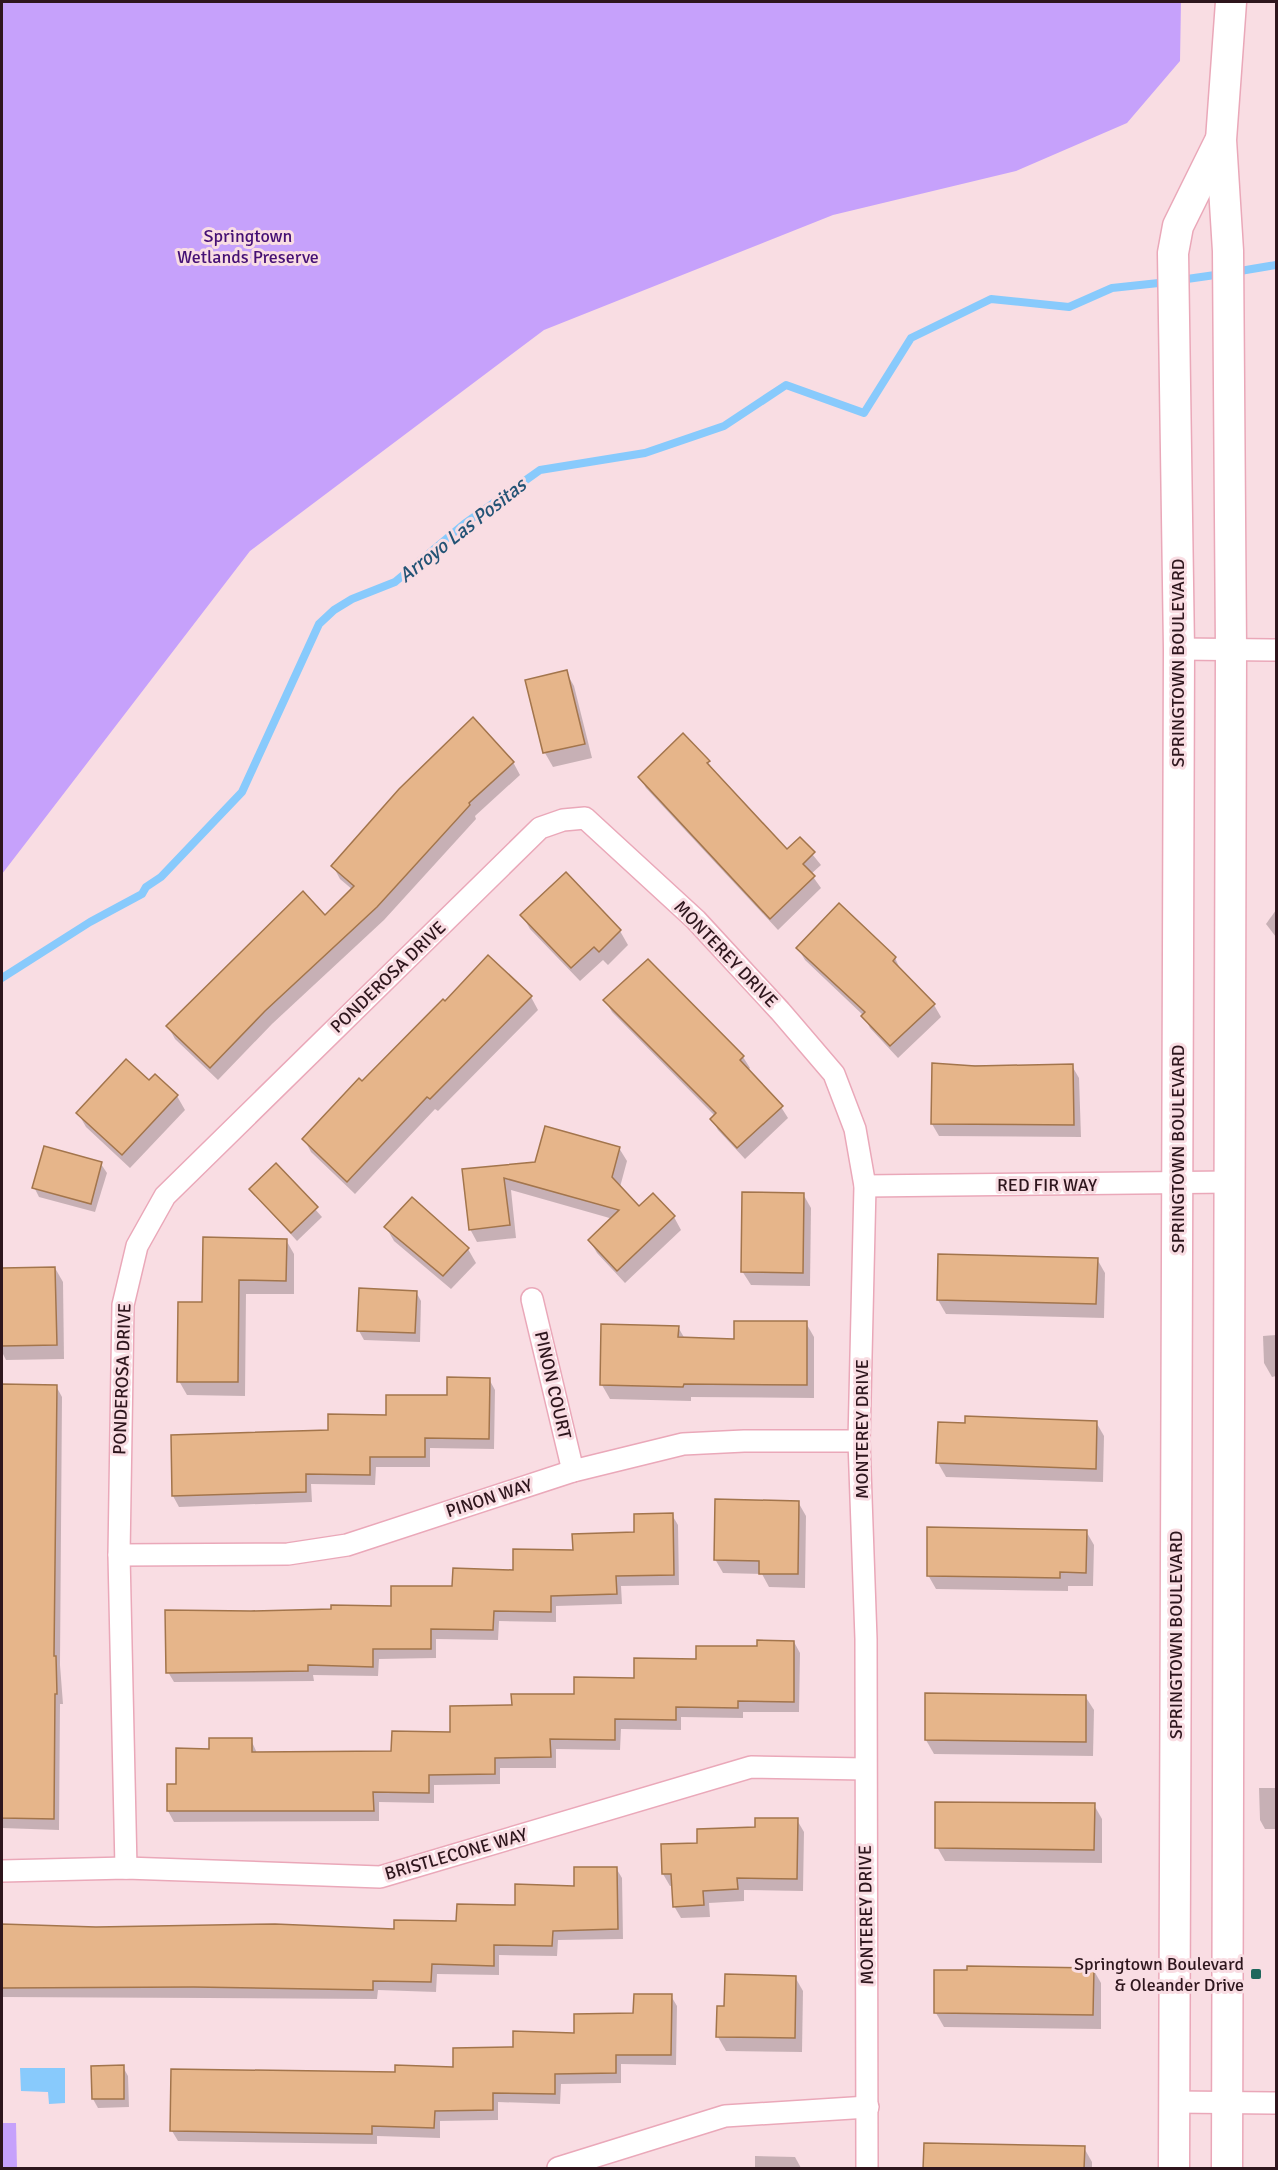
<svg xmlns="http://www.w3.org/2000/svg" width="1278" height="2170" viewBox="0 0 1278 2170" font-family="Signika,sans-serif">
<rect width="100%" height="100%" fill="#f9dde3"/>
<g fill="#c6a1fb">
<path d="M2 2H1181L1180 61 1127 123 1016 171 833 215 544 330 250 551 2 874Z"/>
<path d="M2 2123H16L17 2168H2Z"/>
</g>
<path fill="#88cafc" d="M20 2068H65V2103L49 2104 48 2092 21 2091Z"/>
<g fill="#0003">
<path d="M566 672 574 686 592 758 553 767 545 753 527 681Z"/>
<path d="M513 762 520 775 475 816 476 819 384 920 272 1024 218 1080 175 1039 168 1026 325 917 353 890 340 879 333 866Z"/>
<path d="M708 762 715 773 787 851 800 839 821 865 811 874 821 888 778 930 646 788 640 777Z"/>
<path d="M566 874 620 931 628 945 608 965 603 960 580 981 530 929 522 915Z"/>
<path d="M839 905 895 958 901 971 934 1005 941 1017 898 1058 870 1028 864 1016 805 960 798 948Z"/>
<path d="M1276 910V937L1266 924Z"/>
<path d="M488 957 531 997 538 1010 438 1111 435 1109 355 1194 311 1152 304 1139 445 1004Z"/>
<path d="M648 961 743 1057 750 1068 747 1071 781 1107 788 1118 745 1159 718 1130 712 1119 715 1116 612 1012 605 1000Z"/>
<path d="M933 1065 1072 1066 1079 1078 1081 1137 939 1136 932 1124Z"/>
<path d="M155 1076 177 1096 185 1110 130 1168 86 1127 78 1113 149 1082Z"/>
<path d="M619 1148 627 1161 620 1187 639 1208 674 1217 681 1230 625 1283 597 1253 590 1241 613 1219 511 1190 516 1238 477 1242 470 1229 464 1171 536 1163Z"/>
<path d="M101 1164 107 1173 95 1212 39 1197 34 1187Z"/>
<path d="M276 1165 322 1217 297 1241 250 1189Z"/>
<path d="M803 1194 811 1208 810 1286 751 1285 742 1271Z"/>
<path d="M386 1227 468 1249 476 1263 451 1289 394 1241Z"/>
<path d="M286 1240 294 1254V1294H246L245 1396 187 1395 179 1381 203 1303Z"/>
<path d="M1097 1259 1105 1273 1104 1318 946 1314 938 1300Z"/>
<path d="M55 1268 63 1282 64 1359 6 1360 2 1352V1269Z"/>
<path d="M416 1292 421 1301 420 1342 364 1340 359 1331Z"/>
<path d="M806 1323 814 1337V1398L691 1397V1401L610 1399 602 1385 678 1327 685 1339 735 1340Z"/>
<path d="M1276 1335V1376L1272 1377 1264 1363 1263 1336Z"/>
<path d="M489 1379 495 1390 494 1449 430 1448V1467H376L375 1485 311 1484 312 1502 179 1507 173 1496 329 1431 448 1397Z"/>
<path d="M2 1385 56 1386 62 1397 60 1665 63 1704H60L59 1830 2 1828Z"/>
<path d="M1096 1422 1104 1436 1103 1482 946 1477 938 1463Z"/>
<path d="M798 1502 806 1516 805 1588 769 1587 762 1574 723 1573 715 1559Z"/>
<path d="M672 1515 678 1525 679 1585 621 1586 622 1604 556 1606V1622L499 1621 498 1640 436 1639V1658L379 1659 378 1676 313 1675 314 1681 174 1682 168 1672 251 1612 393 1608 454 1587 636 1534Z"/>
<path d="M1086 1531 1094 1545 1093 1586H1068V1591L936 1589 928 1575Z"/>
<path d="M794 1642 800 1653 799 1712H743V1718L681 1717V1730L621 1729 620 1750 556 1749V1768H500V1784L434 1785V1803L379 1802V1821L174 1822 168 1811 169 1785H177L211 1750 251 1740 257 1753 393 1752 452 1733 513 1707 636 1680 697 1660Z"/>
<path d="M1085 1696 1094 1710 1093 1756 934 1754 926 1740Z"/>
<path d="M1259 1788H1276V1829H1265L1260 1820Z"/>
<path d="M1094 1805 1102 1819V1863L945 1861 937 1847Z"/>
<path d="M797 1820 804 1832 803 1891 744 1890V1901L709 1903 710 1917 681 1918 674 1906 673 1886H670L663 1874 699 1844Z"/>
<path d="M616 1868 622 1878 623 1939 558 1940 557 1956 499 1955V1975L437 1974 436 1992 378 1990 377 1999 2 1997V1926L396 1930 458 1923 576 1887Z"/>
<path d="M1093 1969 1101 1983V2029L944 2027 936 2013Z"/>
<path d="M795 1977 803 1991 802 2052 726 2051 718 2037 726 2008Z"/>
<path d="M671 1996 677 2006 676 2065 621 2064V2083L561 2084 560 2104 498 2102V2120L440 2121V2138L377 2136V2144L178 2141 172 2131 397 2073 455 2069 635 2015Z"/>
<path d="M123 2067 128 2076 129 2107 98 2108 93 2099 92 2068Z"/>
<path d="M1084 2148 1092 2162V2168H925Z"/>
<path d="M755 2156 795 2157 801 2168H755Z"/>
</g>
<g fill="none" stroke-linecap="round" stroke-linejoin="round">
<g stroke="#88cafc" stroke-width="8">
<path d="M1234 272 1276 265"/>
<path d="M1180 280 1222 274"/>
<path d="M2 978 90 922 142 894 146 887 161 877 242 792 319 624 334 610 352 599 395 582 464 524 540 470 645 453 724 426 786 385 864 413 911 338 991 299 1069 307 1112 288 1168 282"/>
</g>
</g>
<g fill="#e6b58a" stroke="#a3754c" stroke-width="1.5">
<path d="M567 670 585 744 543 753 525 680Z"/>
<path d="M473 717 514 762 469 803 470 805 377 907 265 1011 210 1068 166 1026 303 891 325 915 354 886 331 866 399 789Z"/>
<path d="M683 733 710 761 707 763 787 849 800 837 815 852 803 864 815 876 770 919 638 777Z"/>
<path d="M566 872 621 930 599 952 594 947 571 968 520 915Z"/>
<path d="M839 903 896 957 893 961 935 1004 890 1046 861 1016 865 1012 796 948Z"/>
<path d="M488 955 532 996 430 1099 427 1097 347 1182 302 1139 359 1078 362 1081 443 999 445 1001Z"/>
<path d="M648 959 744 1056 740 1060 783 1106 737 1148 710 1119 716 1113 603 1000Z"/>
<path d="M126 1059 149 1080 155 1074 178 1095 122 1155 76 1113Z"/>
<path d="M932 1063 975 1066 1073 1064 1074 1125 931 1124Z"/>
<path d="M545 1126 620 1147 612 1177 639 1206 653 1193 675 1216 617 1271 588 1240 619 1210 504 1178 510 1225 469 1230 462 1169 535 1162Z"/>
<path d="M44 1146 102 1162 91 1204 32 1188Z"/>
<path d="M276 1163 318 1207 291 1233 249 1189Z"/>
<path d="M742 1192 804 1193 803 1273 741 1272Z"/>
<path d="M412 1197 469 1248 443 1276 384 1227Z"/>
<path d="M203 1237 287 1239 286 1281 239 1280 238 1382H177L178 1302H202Z"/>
<path d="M938 1254 1098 1258 1096 1304 937 1300Z"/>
<path d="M55 1267 57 1345 2 1346V1268Z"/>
<path d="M359 1288 417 1291 415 1333 357 1331Z"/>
<path d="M734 1321H807V1385L684 1384 683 1387 600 1385 601 1324 679 1326 678 1337 734 1339Z"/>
<path d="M447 1377 490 1378 489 1439 425 1438V1457H370V1475L306 1474V1492L172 1496 171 1435 328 1430V1414L386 1415V1395H447Z"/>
<path d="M2 1384 57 1385 54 1656H56L57 1694H55L54 1819 2 1818Z"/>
<path d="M965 1416 1097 1421 1096 1469 936 1463 938 1422 965 1423Z"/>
<path d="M715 1499 799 1501 798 1574H759V1561L714 1560Z"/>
<path d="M673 1513 674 1575 616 1576 617 1594 551 1596V1612L494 1611 493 1630 431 1629V1649H373V1667L308 1665V1671L166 1673 165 1610 251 1611 331 1609V1605L391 1606V1586H452L453 1568 513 1570V1549L573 1550 572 1534 634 1532V1514Z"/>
<path d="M927 1527 1087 1530 1086 1573 1060 1572V1578L927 1576Z"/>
<path d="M757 1640 794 1641V1702L738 1701V1708L676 1707V1720L615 1719V1740L550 1739 551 1757 495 1758V1774L429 1775V1793L373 1792 374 1811H167V1784H176V1748L209 1749V1738H252V1752L391 1751 392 1731 450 1732V1706L512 1705 511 1694H574V1677L634 1678V1658L696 1659V1646H757Z"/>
<path d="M925 1693 1086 1695V1742L925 1740Z"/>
<path d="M935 1802 1095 1803 1094 1850 935 1848Z"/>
<path d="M755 1818H798L797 1879 737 1878 738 1889 703 1891 704 1905 673 1907 671 1874H662L661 1844 697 1843V1829L755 1827Z"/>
<path d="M574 1867H617L618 1929 553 1931 552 1946 494 1945V1966L432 1964 431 1982 373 1981V1990L194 1987 2 1988V1924L96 1927 275 1924 394 1929V1920L456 1921 457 1904 515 1905V1884L574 1886Z"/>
<path d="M967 1966 1094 1968 1093 2015 934 2013V1970H967Z"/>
<path d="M725 1974 796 1976 795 2038 716 2037 717 2006H724Z"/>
<path d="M634 1994H672L671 2055H616V2073L555 2074V2094L493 2093V2110L435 2111 434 2128 372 2126V2134L170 2131 171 2069 395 2072V2065L453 2067V2048L513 2047V2031L574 2033V2014L633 2013Z"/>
<path d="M124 2065V2099H92L91 2066Z"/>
<path d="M924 2143 1085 2146 1084 2169H923Z"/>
</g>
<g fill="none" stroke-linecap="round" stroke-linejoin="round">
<defs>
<g id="street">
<path d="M1179 649 1276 650"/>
<path d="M865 1186 1230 1182"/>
<path d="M532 1299 573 1471"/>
<path d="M119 1555 288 1554 347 1545 573 1471 683 1444 744 1441H859"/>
<path d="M126 1868 119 1555 123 1305 137 1246 165 1196 540 828 563 820 585 818 696 920 780 1011 834 1074 855 1129 865 1186 859 1441 866 1639 867 2168"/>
<path d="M2 1871 126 1868 380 1877 751 1767 865 1769"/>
<path d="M1175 2102 1276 2103"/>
<path d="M558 2168 725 2116 868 2107"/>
</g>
<g id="secondary">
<path d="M1174 2168 1179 649 1173 253 1178 226 1219 143"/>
<path d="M1227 2168 1231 649 1228 251 1221 140 1231 2"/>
</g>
</defs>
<use href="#street" stroke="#eaa8b9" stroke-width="24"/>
<use href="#secondary" stroke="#eaa8b9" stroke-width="33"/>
<use href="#street" stroke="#fff" stroke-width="21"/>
<use href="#secondary" stroke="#fff" stroke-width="30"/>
</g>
<rect fill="#1f675d" stroke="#f9dde3" stroke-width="2" x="1250" y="1968" width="12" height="12" rx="3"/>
<g text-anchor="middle" stroke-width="6" stroke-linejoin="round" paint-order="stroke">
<g font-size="18" fill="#451074" stroke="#f9dde3">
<text x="248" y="242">Springtown<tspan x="248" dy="21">Wetlands Preserve</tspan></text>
</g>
<g font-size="18" fill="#2e161d" stroke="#f9dde3">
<text transform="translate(1178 663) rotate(-90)" y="6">SPRINGTOWN BOULEVARD</text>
<text transform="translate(726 954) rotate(46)" y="6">MONTEREY DRIVE</text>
<text transform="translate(388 977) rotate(-44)" y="6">PONDEROSA DRIVE</text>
<text transform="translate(1178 1149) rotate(-90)" y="6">SPRINGTOWN BOULEVARD</text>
<text x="1047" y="1191">RED FIR WAY</text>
<text transform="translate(122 1379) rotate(-88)" y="6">PONDEROSA DRIVE</text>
<text transform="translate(553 1385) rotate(77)" y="6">PINON COURT</text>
<text transform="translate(862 1429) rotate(-90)" y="6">MONTEREY DRIVE</text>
<text transform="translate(489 1498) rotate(-18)" y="6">PINON WAY</text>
<text transform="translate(1176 1635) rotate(-90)" y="6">SPRINGTOWN BOULEVARD</text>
<text transform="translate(456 1854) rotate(-16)" y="6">BRISTLECONE WAY</text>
<text transform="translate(866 1915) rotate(-91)" y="6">MONTEREY DRIVE</text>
</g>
<g font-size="18" fill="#2e161d" stroke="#f9dde3" text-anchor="end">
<text x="1244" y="1970">Springtown Boulevard<tspan x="1244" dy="21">&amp; Oleander Drive</tspan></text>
</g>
<g font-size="20" font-style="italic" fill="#235375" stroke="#f9dde3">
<text transform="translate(462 530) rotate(-38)" y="7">Arroyo Las Positas</text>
</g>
</g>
<rect width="1278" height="2170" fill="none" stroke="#2e161d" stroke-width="6"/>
</svg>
